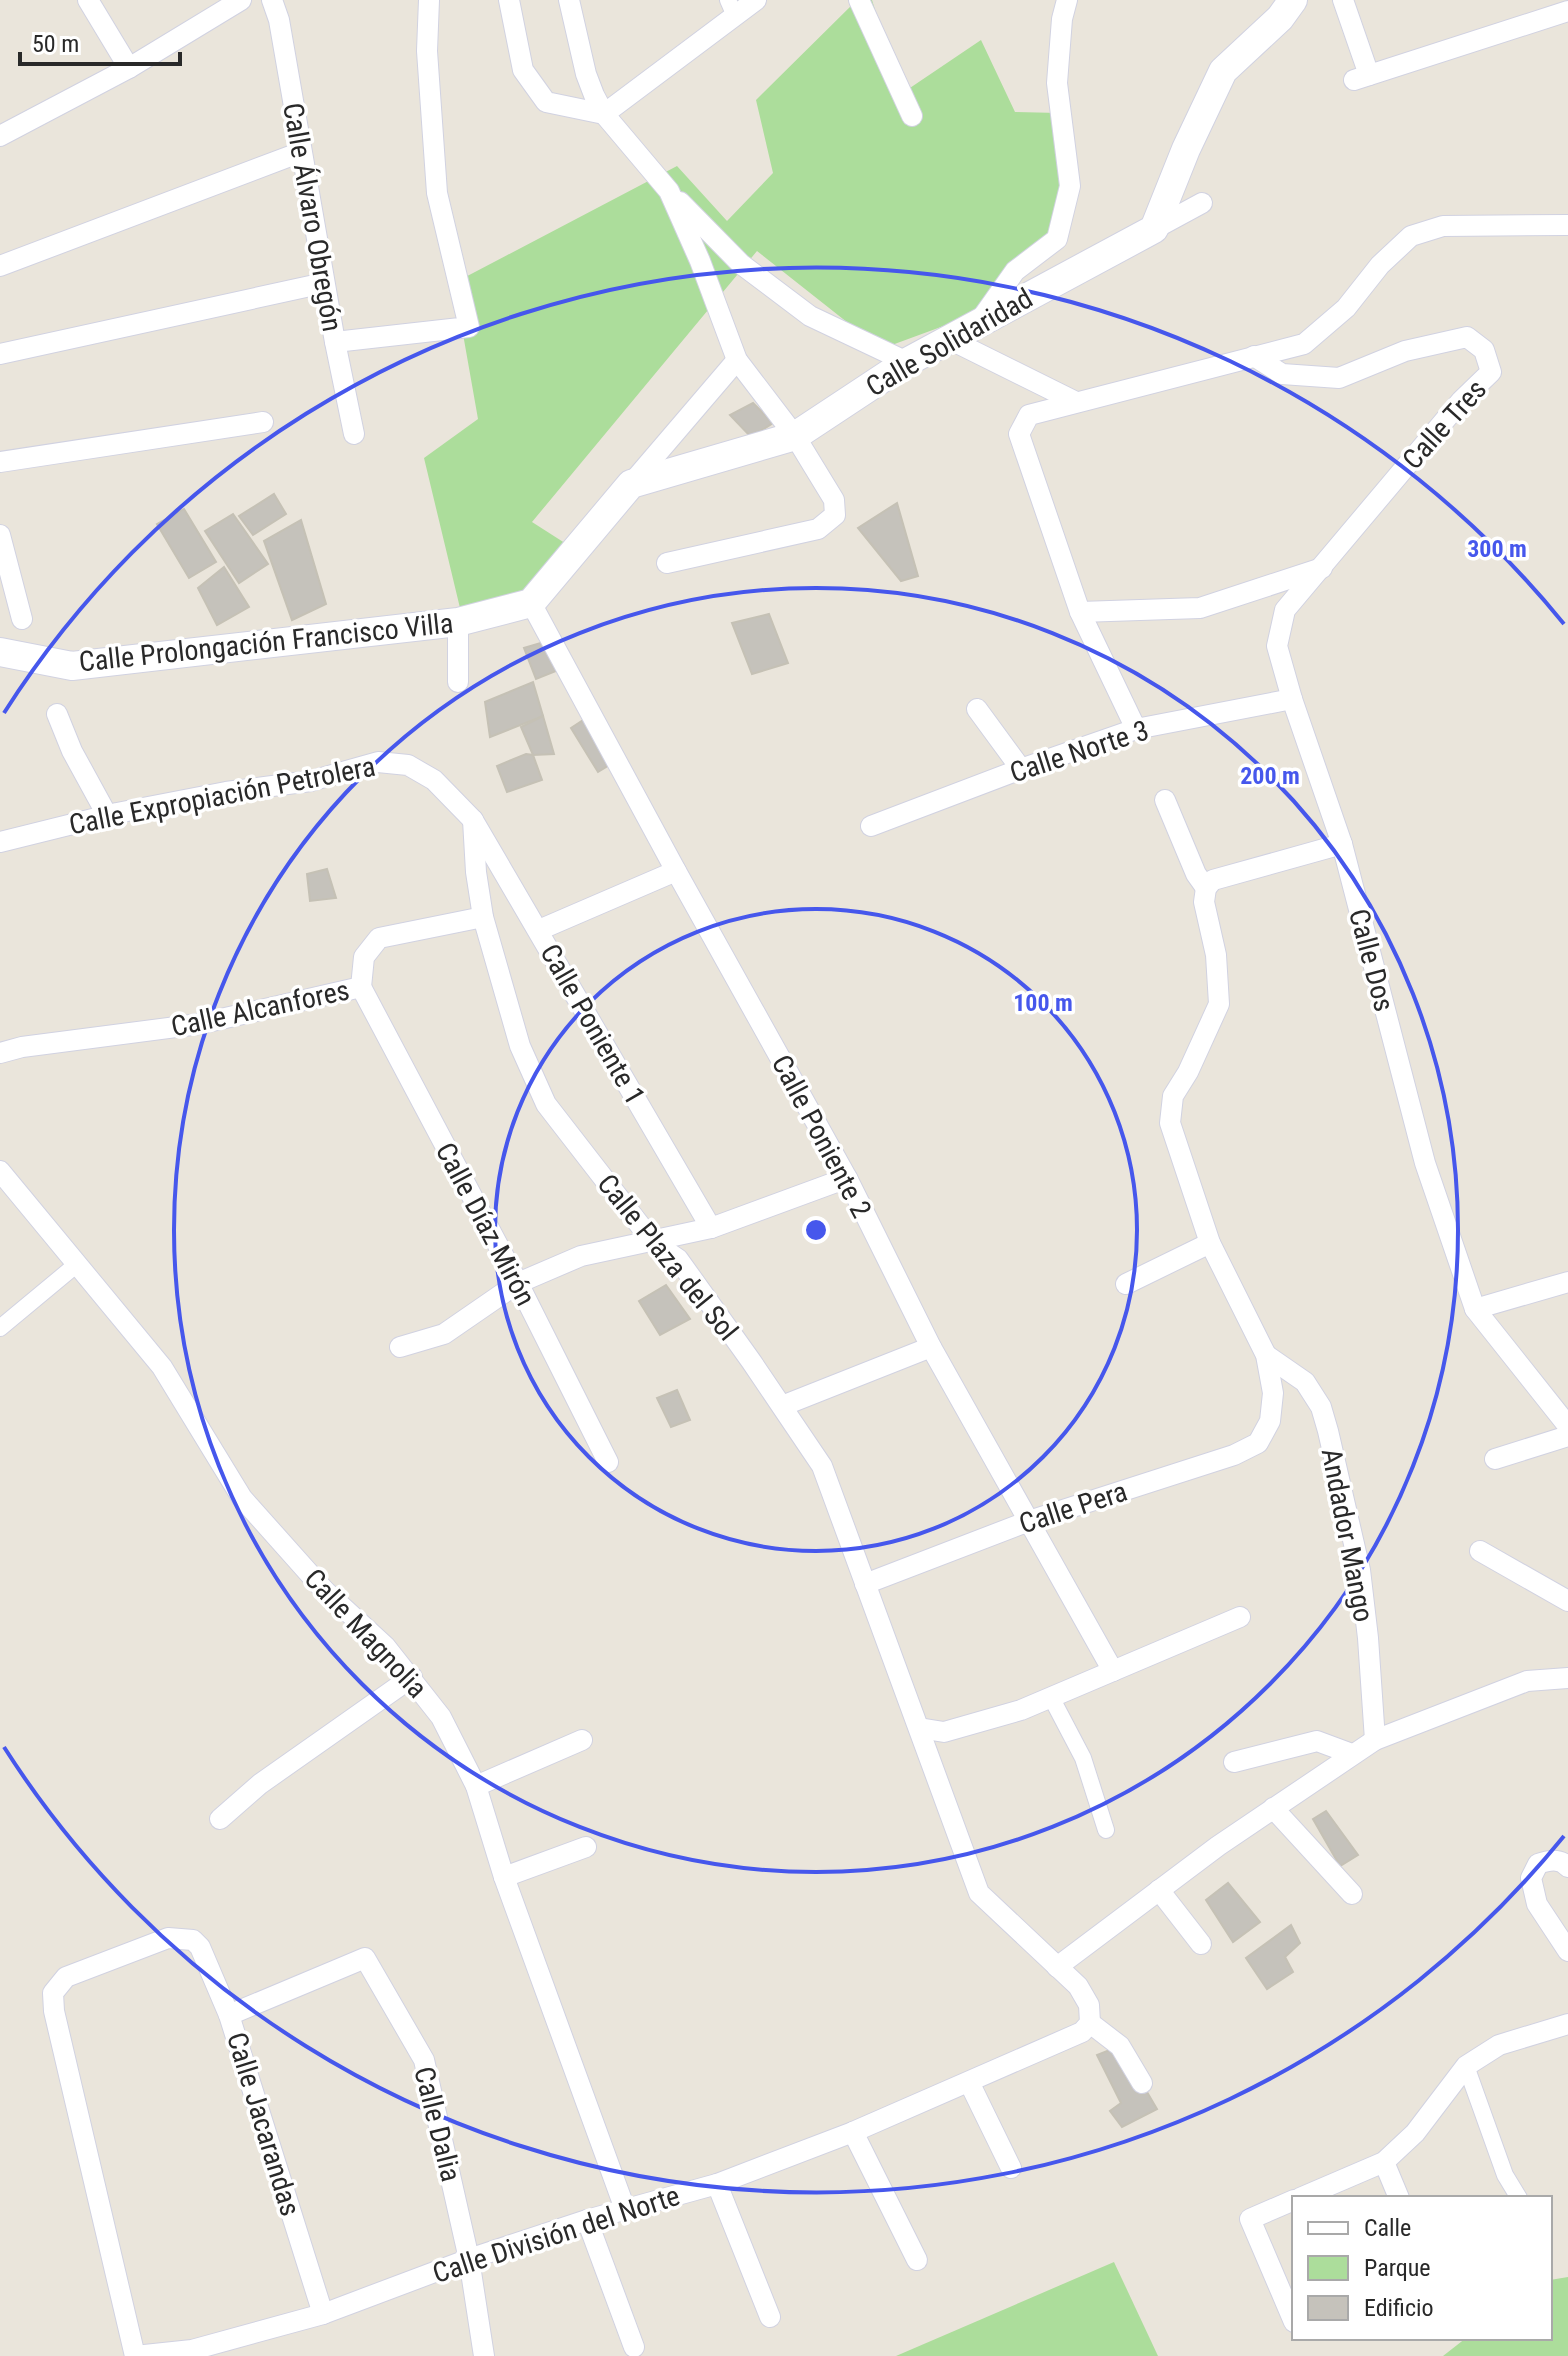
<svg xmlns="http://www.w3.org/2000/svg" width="1568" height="2356" viewBox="0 0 1568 2356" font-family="'Roboto Condensed',sans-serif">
<rect width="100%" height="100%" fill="#eae5db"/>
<g fill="#acdd9b">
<path d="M857 0H872L901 94 981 40 1015 112 1059 113V231L987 310 881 349 757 251 532 522 582 554 553 586 460 608 424 458 478 419 454 283 677 166 727 221 773 173 756 100Z"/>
<path d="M1114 2262 1158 2356H896Z"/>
<path d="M1568 2277V2356H1443L1466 2338H1550V2280Z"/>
</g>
<g fill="#c5c2bb" stroke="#c5c1b5" stroke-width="2">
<path d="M753 403 773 423 751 437 730 415Z"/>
<path d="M274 494 286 514 253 535 239 516Z"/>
<path d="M897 503 918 576 901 581 858 528Z"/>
<path d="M184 509 216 562 189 578 157 524Z"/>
<path d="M233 514 268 564 239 583 205 531Z"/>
<path d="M301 520 326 604 292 620 264 541Z"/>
<path d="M224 567 249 607 217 625 198 588Z"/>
<path d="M769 614 788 663 752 674 732 623Z"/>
<path d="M551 640 561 669 536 679 524 648Z"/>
<path d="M533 682 543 716 490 737 485 702Z"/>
<path d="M591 715 616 761 598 772 571 728Z"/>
<path d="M543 716 554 754 533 755 521 727Z"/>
<path d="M526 754 533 755 542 780 507 792 497 766Z"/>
<path d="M327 869 336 898 310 901 307 874Z"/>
<path d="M666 1285 690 1319 660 1335 639 1301Z"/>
<path d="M677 1390 690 1420 671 1427 657 1398Z"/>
<path d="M1326 1811 1358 1855 1340 1866 1313 1819Z"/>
<path d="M1228 1883 1260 1922 1233 1942 1206 1900Z"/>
<path d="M1291 1925 1300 1943 1285 1957 1293 1972 1267 1989 1246 1958Z"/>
<path d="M1120 2046 1157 2109 1122 2127 1110 2111 1121 2103 1097 2055Z"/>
</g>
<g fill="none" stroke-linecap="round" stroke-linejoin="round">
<defs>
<g id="pedestrian">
<path d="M728 0 735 16"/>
<path d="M0 1328 77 1264"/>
<path d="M1051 1697 1083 1758 1106 1830"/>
<path d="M1466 2066 1505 2175 1519 2198"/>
</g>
<g id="minor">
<path d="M88 0 129 68"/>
<path d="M272 0 279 20 335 342 354 434"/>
<path d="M509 0 523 70 546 102 604 114 756 0"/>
<path d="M569 0 586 74 594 95 604 114 669 191 700 261 737 360 795 436 834 500 835 515 818 529 667 563"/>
<path d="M859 0 912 116"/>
<path d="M1343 0 1369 75"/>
<path d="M1354 80 1568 11"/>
<path d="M0 136 129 68 241 0"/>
<path d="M680 202 741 264 810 316 907 362"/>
<path d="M1154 229 1202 203"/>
<path d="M0 266 301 152"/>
<path d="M981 319 1015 271 1057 239 1070 186 1057 83 1062 19 1067 0"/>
<path d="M949 339 1076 402"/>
<path d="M335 342 469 327 437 193 427 51 429 0"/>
<path d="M0 354 324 283"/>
<path d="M1254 356 1282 374 1339 378 1405 351 1467 337 1484 350 1491 372 1461 401 1285 610 1277 646 1292 699 1342 844 1425 1163 1475 1309 1568 1426"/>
<path d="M0 462 263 422"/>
<path d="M631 484 737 360"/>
<path d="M0 535 22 619"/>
<path d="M531 603 676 871 847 1178 931 1347 1113 1671"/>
<path d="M1080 612 1200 608 1322 568"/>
<path d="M458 622V682"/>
<path d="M977 709 1021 769"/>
<path d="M57 714 72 751 107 815"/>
<path d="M1136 729 1080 612 1019 434 1029 415 1304 344 1346 308 1380 265 1411 236 1443 226 1568 225"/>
<path d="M1165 800 1196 874 1206 888"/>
<path d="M871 826 1021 769 1136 729 1292 699"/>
<path d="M0 842 117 813 226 792 311 781 378 762 408 765 434 780 473 820 711 1228"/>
<path d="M1206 888 1213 880 1342 844"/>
<path d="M539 930 676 871"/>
<path d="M361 987 518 1283 608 1462"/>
<path d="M361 987 364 957 379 938 483 917"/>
<path d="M0 1053 22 1047 199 1024 361 987"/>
<path d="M0 1171 162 1367 242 1498 324 1590 385 1646 441 1717 476 1786 504 1877 625 2209"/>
<path d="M1126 1284 1210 1243"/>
<path d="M1475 1309 1568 1282"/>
<path d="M400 1347 444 1334 518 1283 581 1256 711 1228 847 1178"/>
<path d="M1266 1355 1305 1382 1321 1407 1328 1431 1360 1570 1368 1638 1375 1740"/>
<path d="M782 1406 931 1347"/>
<path d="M1495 1459 1568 1436"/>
<path d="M1480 1551 1568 1601"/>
<path d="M865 1584 1029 1521 1234 1455 1258 1443 1270 1421 1273 1393 1266 1355 1210 1243 1170 1123 1173 1096 1188 1072 1219 1004 1216 955 1204 902 1206 888"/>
<path d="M919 1728 944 1732 1021 1710 1240 1617"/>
<path d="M1234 1762 1317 1741 1352 1754"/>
<path d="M476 1786 582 1740"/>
<path d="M1273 1808 1352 1894"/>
<path d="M220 1819 260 1784 412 1677"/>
<path d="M1568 1867C1560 1858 1549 1860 1538 1864L1531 1878 1537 1904 1568 1951"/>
<path d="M504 1877 586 1847"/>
<path d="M1159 1890 1201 1944"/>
<path d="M1057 1967 1218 1846 1375 1740 1527 1681 1568 1678"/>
<path d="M229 2015 365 1958 424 2060 469 2259 484 2356"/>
<path d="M1090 2023 1120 2046 1142 2083"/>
<path d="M969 2082 1011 2168"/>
<path d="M853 2132 917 2260"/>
<path d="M1384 2162 1399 2198"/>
<path d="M717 2184 770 2317"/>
<path d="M1300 2198 1384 2162 1415 2133 1466 2066 1499 2045 1568 2024"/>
<path d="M1294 2200 1250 2219 1294 2322"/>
<path d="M587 2220 634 2347"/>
<path d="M135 2356 192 2350 323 2314 469 2259 587 2220 717 2184 853 2132 1082 2032 1090 2023 1089 2005 1078 1986 979 1893 822 1466 751 1361 678 1259 653 1242 546 1104 520 1046 483 917 476 872 473 820"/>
<path d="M135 2356 54 2011 53 1993 66 1977 168 1938 193 1940 200 1947 229 2015 323 2314"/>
</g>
<path id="secondary" d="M0 652 72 666 458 622 531 603 631 484 795 436 907 362 1154 229 1186 149 1223 71 1280 18 1293 0"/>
</defs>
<use href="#pedestrian" stroke="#d1d2e1" stroke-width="18"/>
<use href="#minor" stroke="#d1d2e1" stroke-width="22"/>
<use href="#secondary" stroke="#d1d2e1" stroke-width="30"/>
<use href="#pedestrian" stroke="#fff" stroke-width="16"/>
<use href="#minor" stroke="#fff" stroke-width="20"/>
<use href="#secondary" stroke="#fff" stroke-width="28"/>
</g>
<g fill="none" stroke="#4657ec" stroke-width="4">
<circle cx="816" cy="1230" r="321"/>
<circle cx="816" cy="1230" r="642"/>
<path d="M1564 1836A963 963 0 0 1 4 1747M4 713A963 963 0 0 1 1564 624"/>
</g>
<g text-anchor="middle" stroke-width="7" stroke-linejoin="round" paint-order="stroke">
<g font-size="28" fill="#292929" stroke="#fff">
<text transform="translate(313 217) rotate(80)" y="10">Calle Álvaro Obregón</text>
<text transform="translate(949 342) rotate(-30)" y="10">Calle Solidaridad</text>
<text transform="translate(1444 424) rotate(-48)" y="10">Calle Tres</text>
<text transform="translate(266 642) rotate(-6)" y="10">Calle Prolongación Francisco Villa</text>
<text transform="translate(1079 751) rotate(-18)" y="10">Calle Norte 3</text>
<text transform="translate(222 795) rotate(-11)" y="10">Calle Expropiación Petrolera</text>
<text transform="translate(1372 960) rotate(75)" y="10">Calle Dos</text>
<text transform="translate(260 1008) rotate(-12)" y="10">Calle Alcanfores</text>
<text transform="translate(593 1024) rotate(60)" y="10">Calle Poniente 1</text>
<text transform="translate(822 1136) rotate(62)" y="10">Calle Poniente 2</text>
<text transform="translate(486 1224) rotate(62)" y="10">Calle Díaz Mirón</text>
<text transform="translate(668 1257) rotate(51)" y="10">Calle Plaza del Sol</text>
<text transform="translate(1073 1507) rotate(-18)" y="10">Calle Pera</text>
<text transform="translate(1348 1535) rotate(79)" y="10">Andador Mango</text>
<text transform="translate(366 1633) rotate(47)" y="10">Calle Magnolia</text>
<text transform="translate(264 2124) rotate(73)" y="10">Calle Jacarandas</text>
<text transform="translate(438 2124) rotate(76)" y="10">Calle Dalia</text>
<text transform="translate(556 2234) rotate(-18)" y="10">Calle División del Norte</text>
</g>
</g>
<circle cx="816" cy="1230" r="12" fill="#4657ec" stroke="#fff" stroke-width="4"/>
<g font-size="24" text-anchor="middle" font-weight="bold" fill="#4657ec" stroke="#fff" stroke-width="7" stroke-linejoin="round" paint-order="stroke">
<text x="1497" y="557">300 m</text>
<text x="1270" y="784">200 m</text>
<text x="1043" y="1011">100 m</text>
</g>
<rect x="1292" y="2196" width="260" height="144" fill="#ffffff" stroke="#a9a9a9" stroke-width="2"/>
<rect x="1308" y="2222" width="40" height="12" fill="#ffffff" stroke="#a9a9a9" stroke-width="2"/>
<text x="1364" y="2236" font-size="24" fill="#292929">Calle</text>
<rect x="1308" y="2256" width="40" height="24" fill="#acdd9b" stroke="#a9a9a9" stroke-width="2"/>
<text x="1364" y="2276" font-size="24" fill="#292929">Parque</text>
<rect x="1308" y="2296" width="40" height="24" fill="#c5c2bb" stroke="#a9a9a9" stroke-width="2"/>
<text x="1364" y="2316" font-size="24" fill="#292929">Edificio</text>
<path d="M20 52v12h160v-12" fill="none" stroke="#292929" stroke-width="4"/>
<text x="32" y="52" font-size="24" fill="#292929" stroke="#ffffff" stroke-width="6" paint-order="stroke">50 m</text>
</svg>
